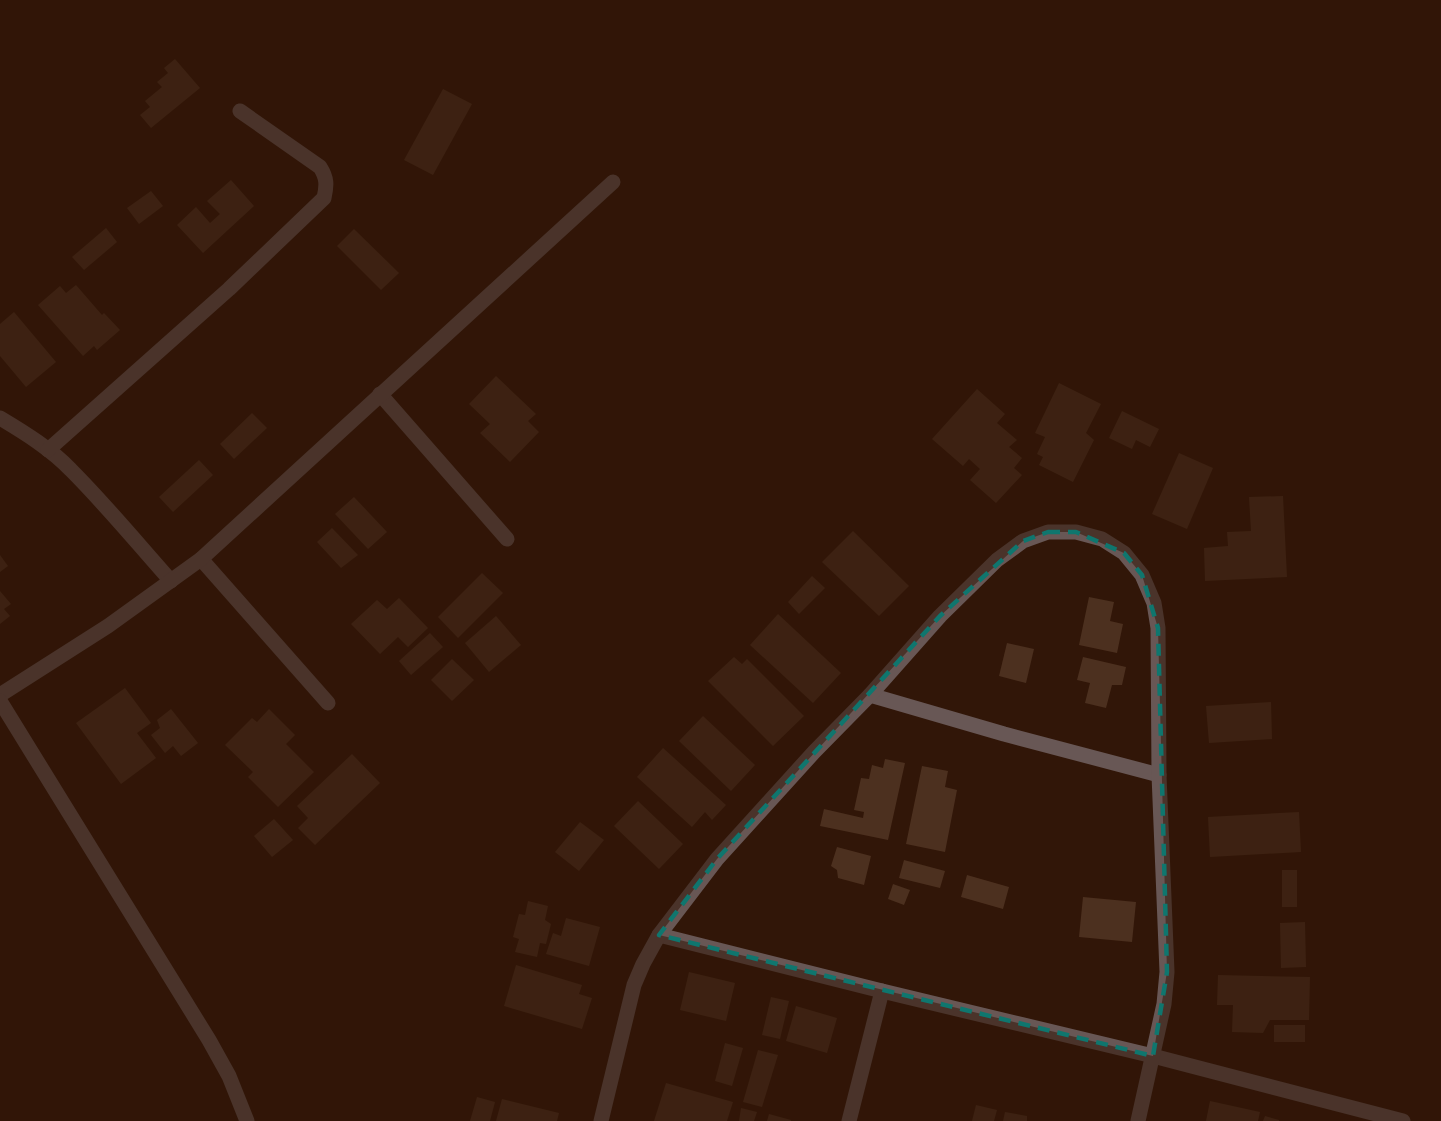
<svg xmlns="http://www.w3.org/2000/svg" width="1441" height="1121" viewBox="0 0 1441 1121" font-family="Lato,sans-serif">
<rect width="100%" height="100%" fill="#311608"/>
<g fill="#4c301f">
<path d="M175 59 200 88 151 128 140 115 150 107 145 101 162 87 157 82 168 73 164 68Z"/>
<path d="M443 89 472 104 433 175 404 160Z"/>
<path d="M231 180 254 206 203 253 177 225 196 207 210 223 220 214 207 201Z"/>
<path d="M151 191 163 206 139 224 127 208Z"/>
<path d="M106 228 117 242 84 270 72 257Z"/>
<path d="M354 229 399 273 381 290 337 246Z"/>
<path d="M76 285 102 315 104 313 120 330 97 350 94 346 83 356 38 305 60 286 66 293Z"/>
<path d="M14 312 56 362 26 387 0 356V324Z"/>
<path d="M496 376 536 414 528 421 539 432 510 462 480 433 490 424 469 404Z"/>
<path d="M1059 383 1101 404 1086 433 1094 440 1073 482 1039 465 1043 457 1037 454 1045 437 1035 433Z"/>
<path d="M977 389 1005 414 997 423 1017 440 1009 447 1022 458 1014 468 1022 475 996 503 970 480 980 469 969 459 963 466 932 439Z"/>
<path d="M1122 411 1159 429 1150 447 1136 440 1132 449 1109 438Z"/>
<path d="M252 413 267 428 234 459 220 444Z"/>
<path d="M1179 453 1213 468 1187 529 1152 514Z"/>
<path d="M199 460 213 475 173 512 159 497Z"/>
<path d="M1283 496 1287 577 1205 581 1204 548 1228 546 1227 532 1251 531 1249 497Z"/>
<path d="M354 497 387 532 368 549 335 514Z"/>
<path d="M332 528 358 555 341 568 317 542Z"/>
<path d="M853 531 909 586 879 616 822 562Z"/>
<path d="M0 555 8 566 0 572Z"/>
<path d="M482 573 503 593 458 638 438 617Z"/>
<path d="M812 576 825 588 799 614 788 602Z"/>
<path d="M0 591 11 604 4 609 10 616 0 624Z"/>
<path d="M1089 597 1114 602 1110 621 1123 624 1117 653 1079 645Z"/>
<path d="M399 598 428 628 408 647 398 637 380 654 351 624 377 600 387 609Z"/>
<path d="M778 614 841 673 813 703 750 645Z"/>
<path d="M496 616 521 645 489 672 465 643Z"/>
<path d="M430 633 443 647 411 675 399 661Z"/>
<path d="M1007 643 1034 649 1026 683 999 676Z"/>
<path d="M734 657 742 664 747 659 804 716 773 746 708 681Z"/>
<path d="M1083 657 1126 667 1122 685H1112L1106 708 1085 703 1090 683 1077 680Z"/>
<path d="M452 659 474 680 452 701 431 680Z"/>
<path d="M125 688 151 723 137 733 156 758 121 784 76 723Z"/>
<path d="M1271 702 1272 739 1209 743 1206 706Z"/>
<path d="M171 709 198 743 181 756 173 746 165 753 151 735 160 728 157 720Z"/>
<path d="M269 709 295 735 286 744 314 772 278 807 248 777 253 772 225 745 252 718 257 722Z"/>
<path d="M703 716 755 765 731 791 679 741Z"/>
<path d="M663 748 726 805 712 820 705 812 692 827 637 777Z"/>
<path d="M352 754 380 783 315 845 298 828 308 818 297 806Z"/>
<path d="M885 759 905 763 888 840 820 826 824 809 863 818 864 812 854 810 861 778 869 779 872 765 883 768Z"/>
<path d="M922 766 948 771 945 787 957 790 945 852 906 844Z"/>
<path d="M638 801 683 844 659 869 614 826Z"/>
<path d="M1299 812 1301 852 1210 857 1208 817Z"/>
<path d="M274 819 293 840 272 857 254 836Z"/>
<path d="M580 822 604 840 579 871 555 852Z"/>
<path d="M837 847 871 856 864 885 838 878 837 870 831 866Z"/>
<path d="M904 860 945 871 940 888 899 878Z"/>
<rect x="1282" y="870" width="15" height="37"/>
<path d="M967 875 1009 887 1003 909 961 897Z"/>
<path d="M893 884 910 890 904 905 888 899Z"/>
<path d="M1083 897 1136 902 1132 942 1079 937Z"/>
<path d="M528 901 548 906 545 920 551 924 546 944 540 943 537 957 515 952 519 939 513 937 519 914 525 915Z"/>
<path d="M566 918 600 927 589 966 546 954 553 933 561 936Z"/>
<path d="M1305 922 1306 967 1281 968 1280 923Z"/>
<path d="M516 965 582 985 579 994 592 998 582 1029 504 1006Z"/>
<path d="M689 972 735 983 726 1021 680 1010Z"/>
<path d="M1218 975 1310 977 1309 1020H1270L1263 1033 1232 1032 1233 1005H1217Z"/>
<path d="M771 997 789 1001 780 1039 762 1035Z"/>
<path d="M796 1006 837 1018 827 1053 786 1041Z"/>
<rect x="1274" y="1025" width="31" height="17"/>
<path d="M725 1043 743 1048 732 1086 715 1081Z"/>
<path d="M758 1050 778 1055 762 1107 743 1102Z"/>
<path d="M666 1083 733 1102 727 1121H654Z"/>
<path d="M477 1097 495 1102 490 1121H470Z"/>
<path d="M502 1099 559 1113 557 1121H496Z"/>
<path d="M1210 1101 1260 1112 1258 1121H1206Z"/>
<path d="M976 1105 997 1110 994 1121H972Z"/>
<path d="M741 1108 757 1112 754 1121H739Z"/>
<path d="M1005 1112 1027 1116V1121H1003Z"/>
<path d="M769 1114 791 1120V1121H767Z"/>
<path d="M1265 1116 1279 1120V1121H1263Z"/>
</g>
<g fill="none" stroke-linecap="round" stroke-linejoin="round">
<g stroke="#685755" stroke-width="15">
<path d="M380 394 507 539"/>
<path d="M0 418C25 433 51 449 71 470 106 505 138 544 171 581"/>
<path d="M48 450 229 289 324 198C327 185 327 178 320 167L240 111"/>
<path d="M201 559 328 703"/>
<path d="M0 695 108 626 201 559 613 182"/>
<path d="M870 695 1004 734 1159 775"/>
<path d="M0 701 209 1040 229 1076 247 1121"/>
<path d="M659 935 882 991 1153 1056 1403 1121"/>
<path d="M601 1121 634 985 643 964 659 935 717 859 814 752 870 695 940 616 997 560 1023 541 1048 532H1076L1102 539 1124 553 1142 575 1154 603 1158 628 1159 775 1167 972 1164 1004 1138 1121"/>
<path d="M849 1121 882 991"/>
</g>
</g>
<path d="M0 0H1441V1121H0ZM1048 532H1076L1124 553 1142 575 1158 628 1167 972 1153 1056 659 935 717 859 940 616 1023 541Z" fill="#311608" fill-opacity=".55" fill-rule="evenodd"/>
<path fill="none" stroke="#0f766e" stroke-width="4.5" stroke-dasharray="12 8" stroke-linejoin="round" d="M1048 532H1076L1124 553 1142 575 1158 628 1167 972 1153 1056 659 935 717 859 940 616 1023 541Z"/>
</svg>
